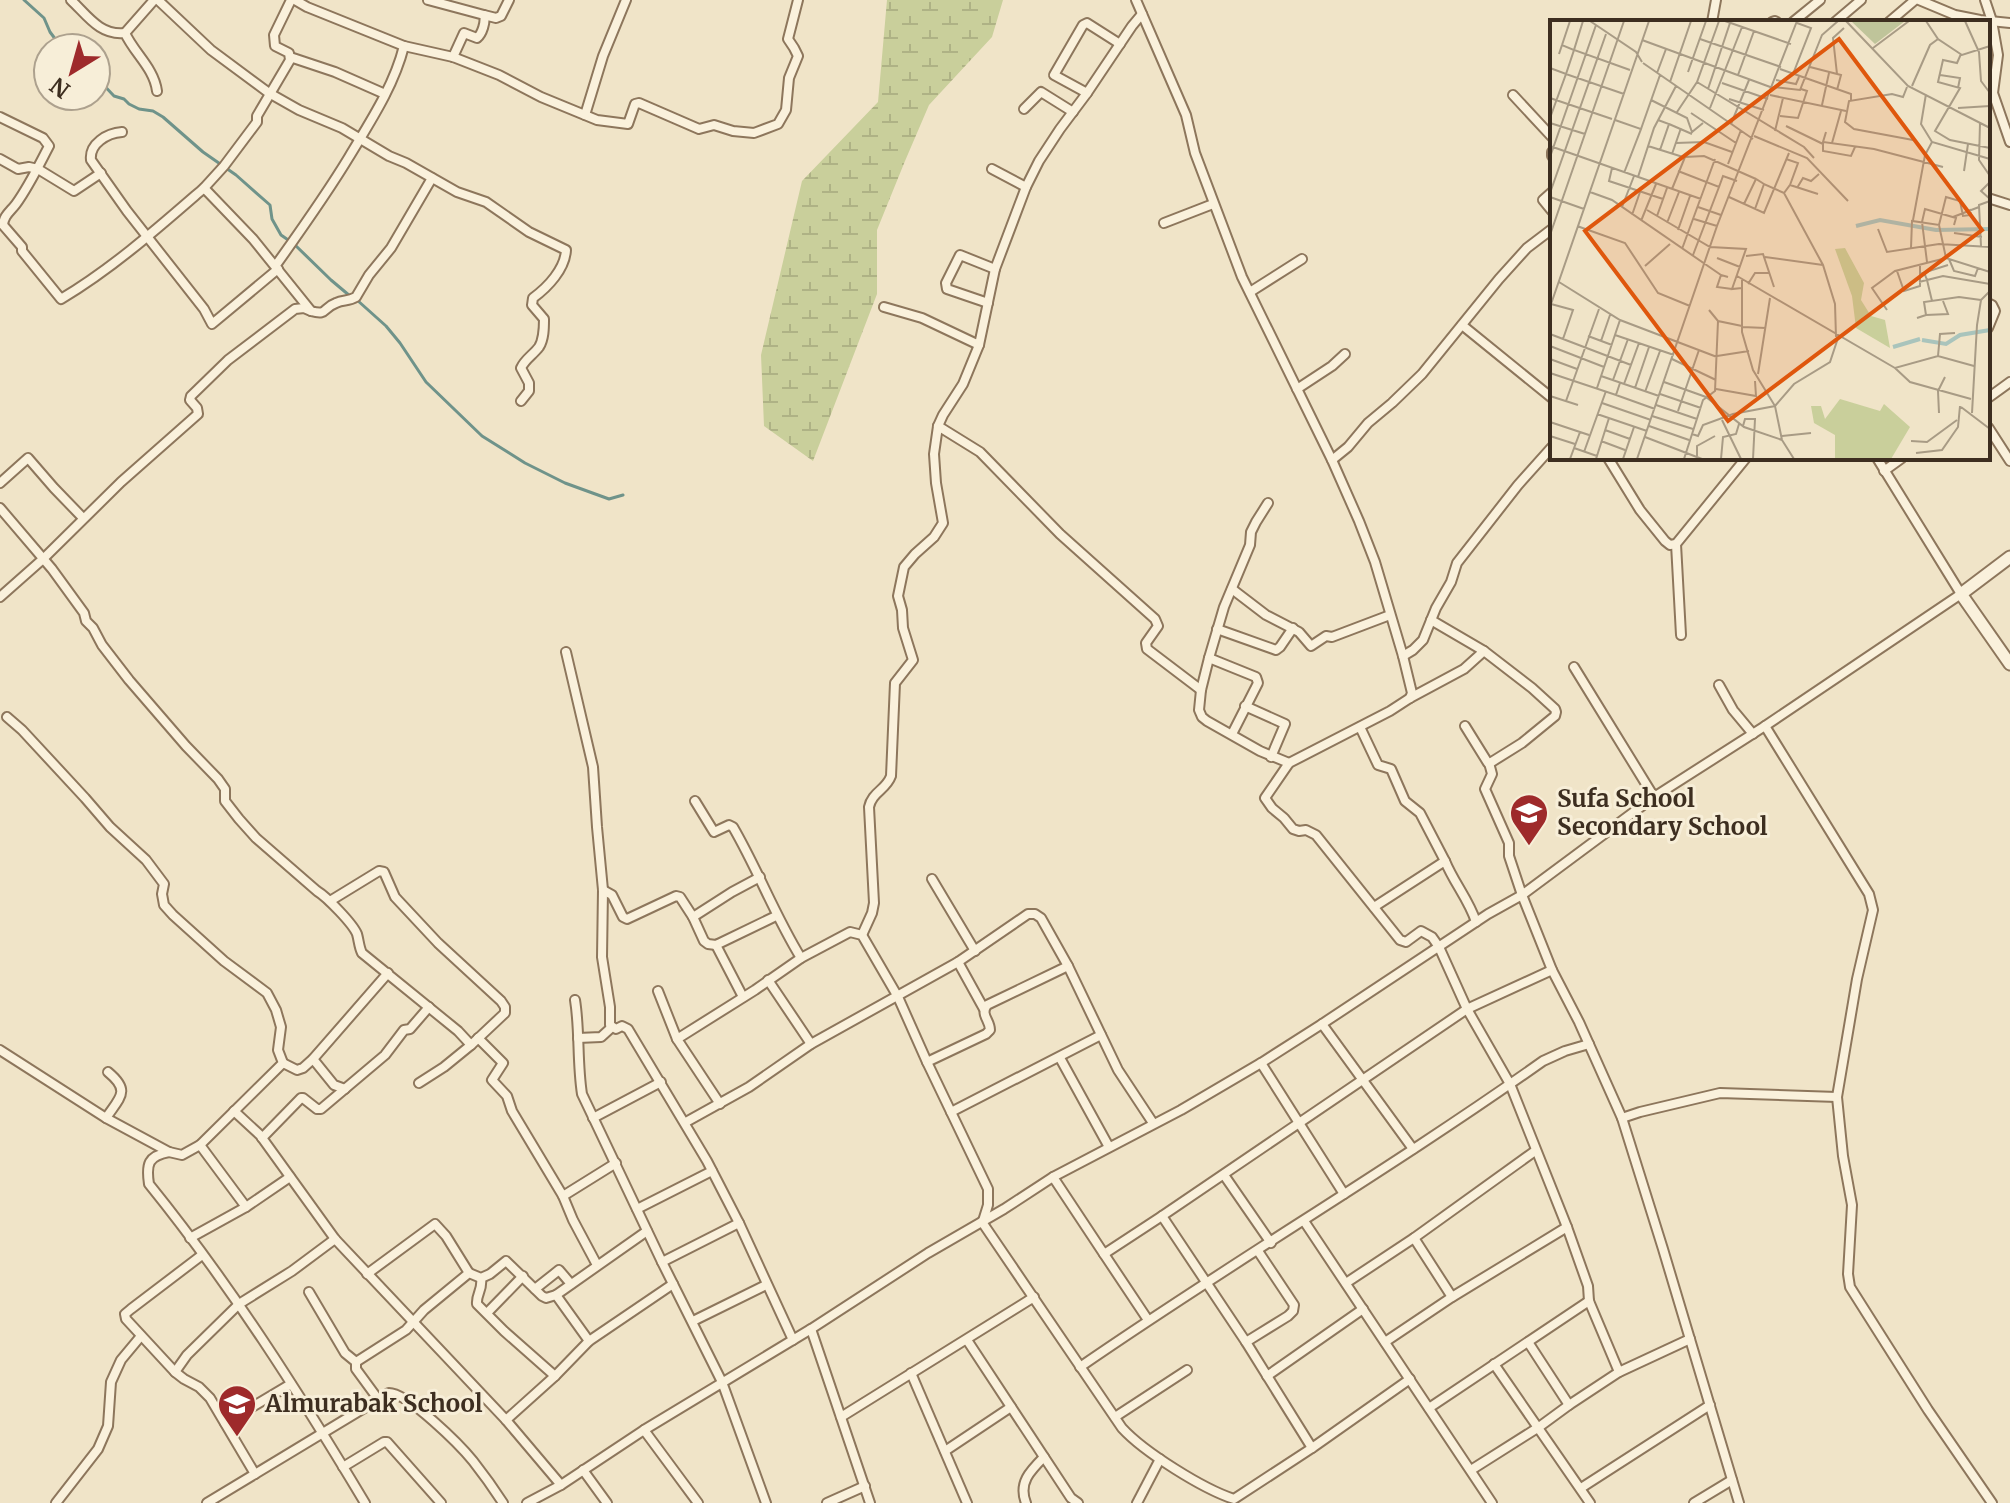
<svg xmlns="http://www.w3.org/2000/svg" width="2010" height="1503" viewBox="0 0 2010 1503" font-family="Merriweather,serif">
<defs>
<pattern id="wetland-marsh" width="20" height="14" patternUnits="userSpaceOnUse" patternTransform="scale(2)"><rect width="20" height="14" fill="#c9cf9b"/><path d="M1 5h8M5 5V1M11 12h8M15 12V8" fill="none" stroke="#aeb285"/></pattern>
</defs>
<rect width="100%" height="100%" fill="#f0e4c8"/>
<path fill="url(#wetland-marsh)" d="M887 0H1003L992 37 929 105 905 161 877 230V294L813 461 764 426 761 355 802 181 878 102Z"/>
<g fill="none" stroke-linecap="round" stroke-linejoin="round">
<g stroke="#6f938a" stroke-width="3">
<path d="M24 0 44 18 50 32 62 48"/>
<path d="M96 77 114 96 124 99 129 104 139 109 153 111 163 117 203 152 236 175 270 205 272 219 281 235 294 244 331 280 350 296"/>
<path d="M357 300 386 326 400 343 426 382 482 436 525 463 565 483 609 499 623 495"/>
</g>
<defs>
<g id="minor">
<path d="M71 0C87 15 100 36 125 33 134 53 154 68 157 91"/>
<path d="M158 0 211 50 269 93 299 110 342 128 389 156 406 163 457 192 486 202 529 232 566 250C565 269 548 287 533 298L532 305 544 319C544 328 544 339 539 347 533 355 525 359 521 368L529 383V391L521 401"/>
<path d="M295 0 307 7 404 46 453 57 499 75 541 97 597 120 628 124 635 104 639 103 699 129 714 125 733 131 754 133 778 124 786 110 789 78 798 56 794 48 788 39 798 0"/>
<path d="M428 0 484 15C486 22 482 34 477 38L464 33 453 57"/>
<path d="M1136 0 1186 115 1195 153 1242 277 1332 460 1359 521 1375 562 1403 656 1412 693 1410 698"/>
<path d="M1919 0 1955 15 1980 20 2010 23"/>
<path d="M1985 0 1992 21 1998 55 1993 93 2010 142"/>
<path d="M484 15 496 18 501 16 509 0"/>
<path d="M1712 22 1716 0"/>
<path d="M1772 22 1775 21 1777 22"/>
<path d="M1793 22 1820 0"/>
<path d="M1835 22 1861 0"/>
<path d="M1889 22 1915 0"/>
<path d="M125 33 154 0"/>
<path d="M290 57 335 72 385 94"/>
<path d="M1087 93 1054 75 1083 25 1087 23 1120 44"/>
<path d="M1513 95 1552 137"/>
<path d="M1024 109 1041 92 1073 112"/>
<path d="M585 115 603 56 626 0"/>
<path d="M0 117 43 138 49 146C39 165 29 186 16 204 10 212 4 215 3 225L22 247V251L61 299C113 268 159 227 204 188L253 239 311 311C328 316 322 308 336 303 343 299 348 302 356 297L369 275 391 248 432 178"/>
<path d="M122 132C107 133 89 144 91 160L127 211 204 309 212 324 278 269"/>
<path d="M1552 152V156"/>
<path d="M0 159 18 169 29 167 38 169 74 191 101 173"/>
<path d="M992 169 1026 187"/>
<path d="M204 188 224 166 257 122V116L290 60 289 53 275 46 274 35 291 0"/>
<path d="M1552 192 1543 200 1552 211"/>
<path d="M1988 198 2010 205"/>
<path d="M1164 223 1213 204"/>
<path d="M276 265C301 230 326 195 349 157 370 122 394 86 404 46"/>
<path d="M1250 292 1302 259"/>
<path d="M988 303 947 289 946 283 960 255 995 269"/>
<path d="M1988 303 1992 305 1995 311 1988 328"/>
<path d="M884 307 922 318 979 345"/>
<path d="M1462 325 1552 398"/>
<path d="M1297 389 1332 366 1345 354"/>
<path d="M1988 398 2010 382"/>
<path d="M938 426 980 452 1060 534 1155 619 1158 626 1146 643 1147 649 1201 690"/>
<path d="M1988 427 2010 461"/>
<path d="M1608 458 1640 510 1665 541 1670 545 1676 544"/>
<path d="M1332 460 1348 447 1368 423 1392 403 1422 374 1499 279 1527 248 1552 229"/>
<path d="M1884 471 1902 458"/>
<path d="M0 483 28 458 54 488 83 518"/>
<path d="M1268 503 1256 522 1251 532 1250 545 1224 607 1209 658 1201 690 1199 710 1202 717 1207 721 1260 751 1289 763"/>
<path d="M0 508 52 569 84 613 86 621 93 628 102 645 129 680 186 746 218 779 225 789V801L239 819 256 838 317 891C327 897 353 924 357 934 359 941 359 947 362 953L458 1031 471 1045 444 1067 419 1083"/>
<path d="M1232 589 1266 615 1299 632 1311 646 1326 636 1332 637 1390 615"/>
<path d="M0 597 43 559 121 482 198 414 197 408 190 400 191 396 228 360 295 309 304 308 311 311"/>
<path d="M1431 620 1484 651 1464 669 1410 698 1390 711 1289 763 1265 798 1272 808 1284 818 1293 829 1299 831 1306 830 1316 835 1400 940 1406 942 1421 931 1432 937 1439 947 1467 1009 1510 1084 1567 1227 1588 1286 1589 1301 1619 1372"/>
<path d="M1217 629 1276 650 1280 647 1293 628"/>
<path d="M1681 635 1676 544 1746 458"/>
<path d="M566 652 593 767 597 827 603 890 602 957 610 1007V1025L616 1029 622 1026 628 1029 707 1161 739 1223 793 1340"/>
<path d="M1403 656 1413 650 1423 640 1436 608 1451 582 1457 563 1518 485 1552 447"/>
<path d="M1209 658 1256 677 1258 683 1232 734"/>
<path d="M1574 667 1654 797"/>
<path d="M1719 685 1733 710 1753 734"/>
<path d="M1245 706 1285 724 1271 757"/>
<path d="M1465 726 1488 763H1490L1522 743 1555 716 1556 712 1555 709 1532 688 1484 651"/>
<path d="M1765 726 1869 894 1873 910 1857 979 1837 1097 1843 1156 1852 1205 1848 1274 1850 1287 1928 1410 1992 1503"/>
<path d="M1360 727 1378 765 1391 769 1405 801 1420 813 1445 861"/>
<path d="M1489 763 1492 774 1485 789 1509 843V856L1522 895 1552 970 1579 1022 1622 1118 1663 1249 1739 1503"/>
<path d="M695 801 714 832 729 825 733 827C758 870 775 916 801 958L850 932 862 935 898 997 927 1062 986 1034 990 1030C990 1020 980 1015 987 1005L1068 966"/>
<path d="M932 879 975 951"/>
<path d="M603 890 612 895 623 917 627 919 676 896 680 897 693 917 704 941 708 944 716 945 776 916"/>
<path d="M330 901 379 871 384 872 395 897 438 943 501 1001 505 1007V1013L471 1045"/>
<path d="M1374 907 1445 861C1454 883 1469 900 1476 922"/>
<path d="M693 917 732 892 760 877"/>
<path d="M862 935 872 913 874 903 869 807C872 792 886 790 891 776L895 683 913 660 903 628 902 610 898 596 904 567 915 554 934 537 943 523 936 483 934 454 938 426 943 415 963 384 979 345 995 269 1026 187 1039 161 1060 129 1087 93 1132 26 1142 14"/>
<path d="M716 945 743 997"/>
<path d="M958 962 984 1009"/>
<path d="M768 980 811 1044"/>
<path d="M658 991 677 1039"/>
<path d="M575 1000C580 1031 577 1062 582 1094L662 1262 722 1382 766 1503"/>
<path d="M1322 1024 1413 1149"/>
<path d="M478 1038 503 1063 492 1080 507 1096 512 1111 563 1196 573 1220 597 1265"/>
<path d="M578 1038 601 1037 612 1027"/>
<path d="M0 1050 106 1118 169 1152 182 1155 200 1145 283 1063 278 1050 281 1027 276 1010 267 993 224 961 173 915 164 905 162 894 164 884 146 860 110 827 85 798 22 730 7 717"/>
<path d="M1060 1058 1109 1147"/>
<path d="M313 1059 334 1085 345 1089"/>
<path d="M927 1062 951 1112 1101 1035"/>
<path d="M283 1063 297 1070 303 1068 313 1059 388 973"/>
<path d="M1261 1063 1344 1194"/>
<path d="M720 1104 677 1039 755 990 801 958"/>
<path d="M234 1111 260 1135 335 1239 506 1420 561 1485"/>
<path d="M951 1112 988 1189V1205L983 1221"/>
<path d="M106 1118C120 1097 131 1091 108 1072"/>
<path d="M593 1118 661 1082"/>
<path d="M1622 1118 1640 1112 1720 1093 1837 1097"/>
<path d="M686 1122 749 1087 811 1044 958 962 1028 914H1035L1041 918 1068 966 1118 1070 1153 1123"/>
<path d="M262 1138 301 1098H303L317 1109H321L385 1055 404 1030 410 1029 429 1007"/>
<path d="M200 1145 246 1207"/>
<path d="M169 1152C148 1156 146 1164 149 1184 230 1284 299 1393 365 1503"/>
<path d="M1224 1175 1271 1243"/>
<path d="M1053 1177 1104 1254 1162 1216 1246 1342 1312 1448"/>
<path d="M563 1196 616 1163"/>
<path d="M637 1209 712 1171"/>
<path d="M1162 1216 1467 1009 1552 970"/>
<path d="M1304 1221 1492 1503"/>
<path d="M982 1222 1122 1428C1144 1452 1203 1489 1234 1499L1312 1448 1410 1379"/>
<path d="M190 1238 246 1207 290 1177"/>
<path d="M1414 1238 1452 1297"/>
<path d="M1104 1254 1148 1320"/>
<path d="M202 1255 131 1309 125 1314 126 1319 175 1372 184 1379 199 1387 210 1398 255 1474"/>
<path d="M662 1262 739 1223"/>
<path d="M367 1274 435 1224 446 1236 469 1273"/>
<path d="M481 1278C483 1290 476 1294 477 1304L504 1331 555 1376"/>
<path d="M1346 1283 1414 1238 1535 1151"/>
<path d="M535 1289 559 1270 571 1284"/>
<path d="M309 1292 345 1353 356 1362"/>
<path d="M556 1295 589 1341"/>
<path d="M487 1313 523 1276"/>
<path d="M693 1321 766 1285"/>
<path d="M811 1329 870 1503"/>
<path d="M967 1340 1071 1498 1078 1503"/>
<path d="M1246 1342 1288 1316 1293 1311 1294 1305 1258 1251"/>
<path d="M1385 1342 1452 1297 1567 1227"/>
<path d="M1528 1342 1569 1405"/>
<path d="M1494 1364 1590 1503"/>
<path d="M1080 1367C1232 1262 1392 1168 1543 1061L1565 1051 1589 1044"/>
<path d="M175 1372 187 1355 239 1304 292 1271 335 1239"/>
<path d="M911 1373 967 1503"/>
<path d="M1267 1376 1363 1309"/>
<path d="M378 1399 356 1369V1362L406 1330 424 1310 469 1273 481 1278 490 1274 506 1261 542 1296 546 1298 556 1295 647 1231"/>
<path d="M1429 1408 1589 1301"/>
<path d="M841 1417 1034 1297"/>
<path d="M1115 1417 1187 1370"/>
<path d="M506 1420 555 1376 589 1341 673 1284"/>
<path d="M225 1423 291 1384"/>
<path d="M644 1430 698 1503"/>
<path d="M945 1451 1011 1407"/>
<path d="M343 1467 384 1442H387L441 1503"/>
<path d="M583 1470 607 1503"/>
<path d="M1471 1470 1539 1427 1569 1405 1619 1372 1690 1339"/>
<path d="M1581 1488 1710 1405"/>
<path d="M56 1503 98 1449 108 1426 111 1382 121 1360 141 1336"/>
<path d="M207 1503 389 1393C408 1393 460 1445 473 1461 484 1475 494 1489 503 1503"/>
<path d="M527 1503 561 1485 644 1430 811 1329 928 1253 1004 1209 1053 1177 1181 1110 1261 1063 1322 1024 1488 914 1522 895 1654 797 1765 726 1961 594 1877 458"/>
<path d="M827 1503 865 1486"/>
<path d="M1026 1503C1018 1483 1030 1471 1044 1457"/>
<path d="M1137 1503 1160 1459"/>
<path d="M1694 1503 1732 1480"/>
</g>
<path id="tertiary" d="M2010 557 1961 594 2010 664"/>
</defs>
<use href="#minor" stroke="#8d765c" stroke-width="12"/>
<use href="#tertiary" stroke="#8d765c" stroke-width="15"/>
<use href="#minor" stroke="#faf1dc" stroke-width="8"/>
<use href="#tertiary" stroke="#faf1dc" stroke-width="11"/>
</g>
<defs>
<symbol id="school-pin" viewBox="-11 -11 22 30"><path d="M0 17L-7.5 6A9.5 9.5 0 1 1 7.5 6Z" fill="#9e2a2b" stroke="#f7eed8"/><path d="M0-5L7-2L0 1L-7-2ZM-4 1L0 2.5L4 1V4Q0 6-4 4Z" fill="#fff"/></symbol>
</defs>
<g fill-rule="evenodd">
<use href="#school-pin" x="1507" y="791" width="44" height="60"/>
<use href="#school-pin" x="215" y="1382" width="44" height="60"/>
</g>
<g text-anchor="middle" stroke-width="6" stroke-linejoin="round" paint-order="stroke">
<g font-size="24" font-weight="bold" fill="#3d2e20" stroke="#f7eed8" text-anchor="start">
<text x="1557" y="807">Sufa School<tspan x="1557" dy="28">Secondary School</tspan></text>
<text x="265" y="1412">Almurabak School</text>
</g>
</g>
<g transform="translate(1550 20)">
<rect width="440" height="440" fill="#f0e4c8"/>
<path d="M295 228 314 263 311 280 321 296 335 300 340 328 306 308 302 276 285 229ZM290 379 330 391 334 384 360 407 341 439H285V415L264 403 261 386H271L275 399Z" fill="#c9cf9b"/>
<path d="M301 1H355L325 24Z" fill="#bfc49a"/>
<path fill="none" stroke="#a9c4bc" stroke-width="4" d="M306 206 330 200 386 210 440 209M372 320 396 324 410 315 440 310M343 327 370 319"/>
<path fill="none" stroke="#a89b85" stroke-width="2" d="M33 1 24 30 80 50M40 1 86 32 92 42M175 1 241 24M296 1 358 66 440 108M376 1 388 19 412 35 440 26M415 1 429 32 431 61 440 73M150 19 231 47M92 20 223 68M12 25 20 1M323 28 359 1M411 34 407 43 393 40 388 62 410 68 385 111 400 120 440 128M93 43 203 119M260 47 291 55 287 70M0 48 16 54 24 30 12 25 9 34M230 49 301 74V80M138 52 156 1M107 53 116 29M243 54 261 8 247 3M287 54 283 18 294 8M188 55 204 11M390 55 410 58 408 68M226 60 246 64 249 57M120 62 141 1M147 62 254 127 264 138M172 63 218 79M362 66 380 25 388 19M224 67 250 70 272 15 288 1M357 67 353 77 342 74 299 81 295 102 304 109 363 120M158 69 180 3M376 74 371 104 382 122 440 139M220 75 296 91M0 78 62 99M179 79 214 90M101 80 137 98 142 112 153 103M272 85 279 53M160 88 192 7M408 88 440 86M127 92 147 62 169 1M141 93 186 123M230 96 248 98 257 71 251 69M0 98 16 54 74 74M65 100 91 109 74 153M108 100 119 104 110 130M0 103 35 114M430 103 429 140 440 156M119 104 142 114M181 104 199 60M236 106 273 124M91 109 110 55M225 111 233 78M276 112 273 122 324 129 393 147M204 116 257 138 298 181M273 122V131L301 136 305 127M126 123 154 122 182 132M282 123 291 91M0 126 151 179M98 126 133 137M122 134 131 108M0 137 46 5M236 139 248 143 240 165M178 144 191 110M62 148 59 161 113 179M128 151 169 167 173 156 187 161M414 151 418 124M88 157 104 108 126 66M440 162 431 171 440 179M247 168 253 158 261 161 269 154M122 169 135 137 154 136 206 159M40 172 62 180 171 255M0 173 56 14M234 173 273 245 285 284 286 317M0 177 34 189M179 177 214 193 239 133M194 184 206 159 214 164M72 187 84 156M148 187 171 195M205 189 214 164 234 173 240 165 268 174M97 190 160 227 196 229 182 269 192 268M82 195 90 172M107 196 117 168M403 197 429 187M144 199 167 206M363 200 375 135 382 122M91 201 106 164M372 202 375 189 406 198 404 205M372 202 377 242M117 203 129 172M389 205 396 238M27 206 75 223 108 273 140 286M328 209 337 232 389 224 440 227M128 210 140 176M404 213 432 217M0 215 74 1M431 226 429 185 440 181M361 228 362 201 389 205 396 177 410 181 413 196 421 195 420 189M132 229 165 139M143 235 169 167M196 236 213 234 224 267M215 237 273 245M167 238 190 247M399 239 404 251 425 256 428 248M95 246 120 224M370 246V254L398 245M347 251 354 271 370 266V254M374 252 377 260 393 256 440 264M187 256 345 348 388 336 424 346M178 257 171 255 167 267 182 269M192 260V312L203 350 225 386 232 420M9 262 70 300 167 337M369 262 377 260 382 281M198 264 205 253H220M1 284 23 290 13 319M0 287 99 1M159 290 168 301 192 306M337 290 322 268 345 251 396 238 440 252M376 295 398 294 393 281M367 298 376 295 374 282 409 277 431 280M192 307 216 308M0 314 81 345M65 315 124 335M38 316 62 325M51 321 60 295M0 326 54 347M167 336 199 331M388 336 390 314 405 313M0 339 27 349M122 339 166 360M345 348 360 362 421 379M0 353 66 375 70 363M208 354 220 278M51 356 109 376M63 360 78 319M114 362 156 377 194 407 232 420 244 439M74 364 89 323M47 368 70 300M85 368 99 327M166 369 206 376 205 361M95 372 110 331M110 374 151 388M66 375 105 389M0 376 28 385M16 381 49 289M52 383 101 400M106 385 147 399M411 387 440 409M128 391 149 330M389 393 388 371 395 357M422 393 427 305 431 280 440 271M47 394 97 411M102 396 143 409M172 400 191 439M0 402 39 415M99 406 139 420M193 406 195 399H205L203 439M55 410 80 419M142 414 148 416 153 405 183 394 225 386 244 364 280 342 288 318M0 416 25 424M232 416 261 413M95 417 152 439M51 421 75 430M361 421 377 422 407 400M24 428 47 436M34 432 56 371M366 433 392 430 408 407 410 386M147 436V426L165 416M20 439 30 412M46 439 59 398M73 439 84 407M87 439 167 206 247 1M134 439 153 380 165 371 168 301M171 439 173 417 186 414 189 404"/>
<path fill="#df570d" fill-opacity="0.15" stroke="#df570d" stroke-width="4" d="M289 19 432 210 178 401 35 211Z"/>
<rect width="440" height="440" fill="none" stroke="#3d2e20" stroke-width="4"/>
</g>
<g transform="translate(72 72) rotate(217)"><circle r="38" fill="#f7eed8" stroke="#ada18e" stroke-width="2"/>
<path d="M0-6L14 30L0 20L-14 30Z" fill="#9e2a2b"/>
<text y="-12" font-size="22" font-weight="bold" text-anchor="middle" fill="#3d2e20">N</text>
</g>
</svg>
